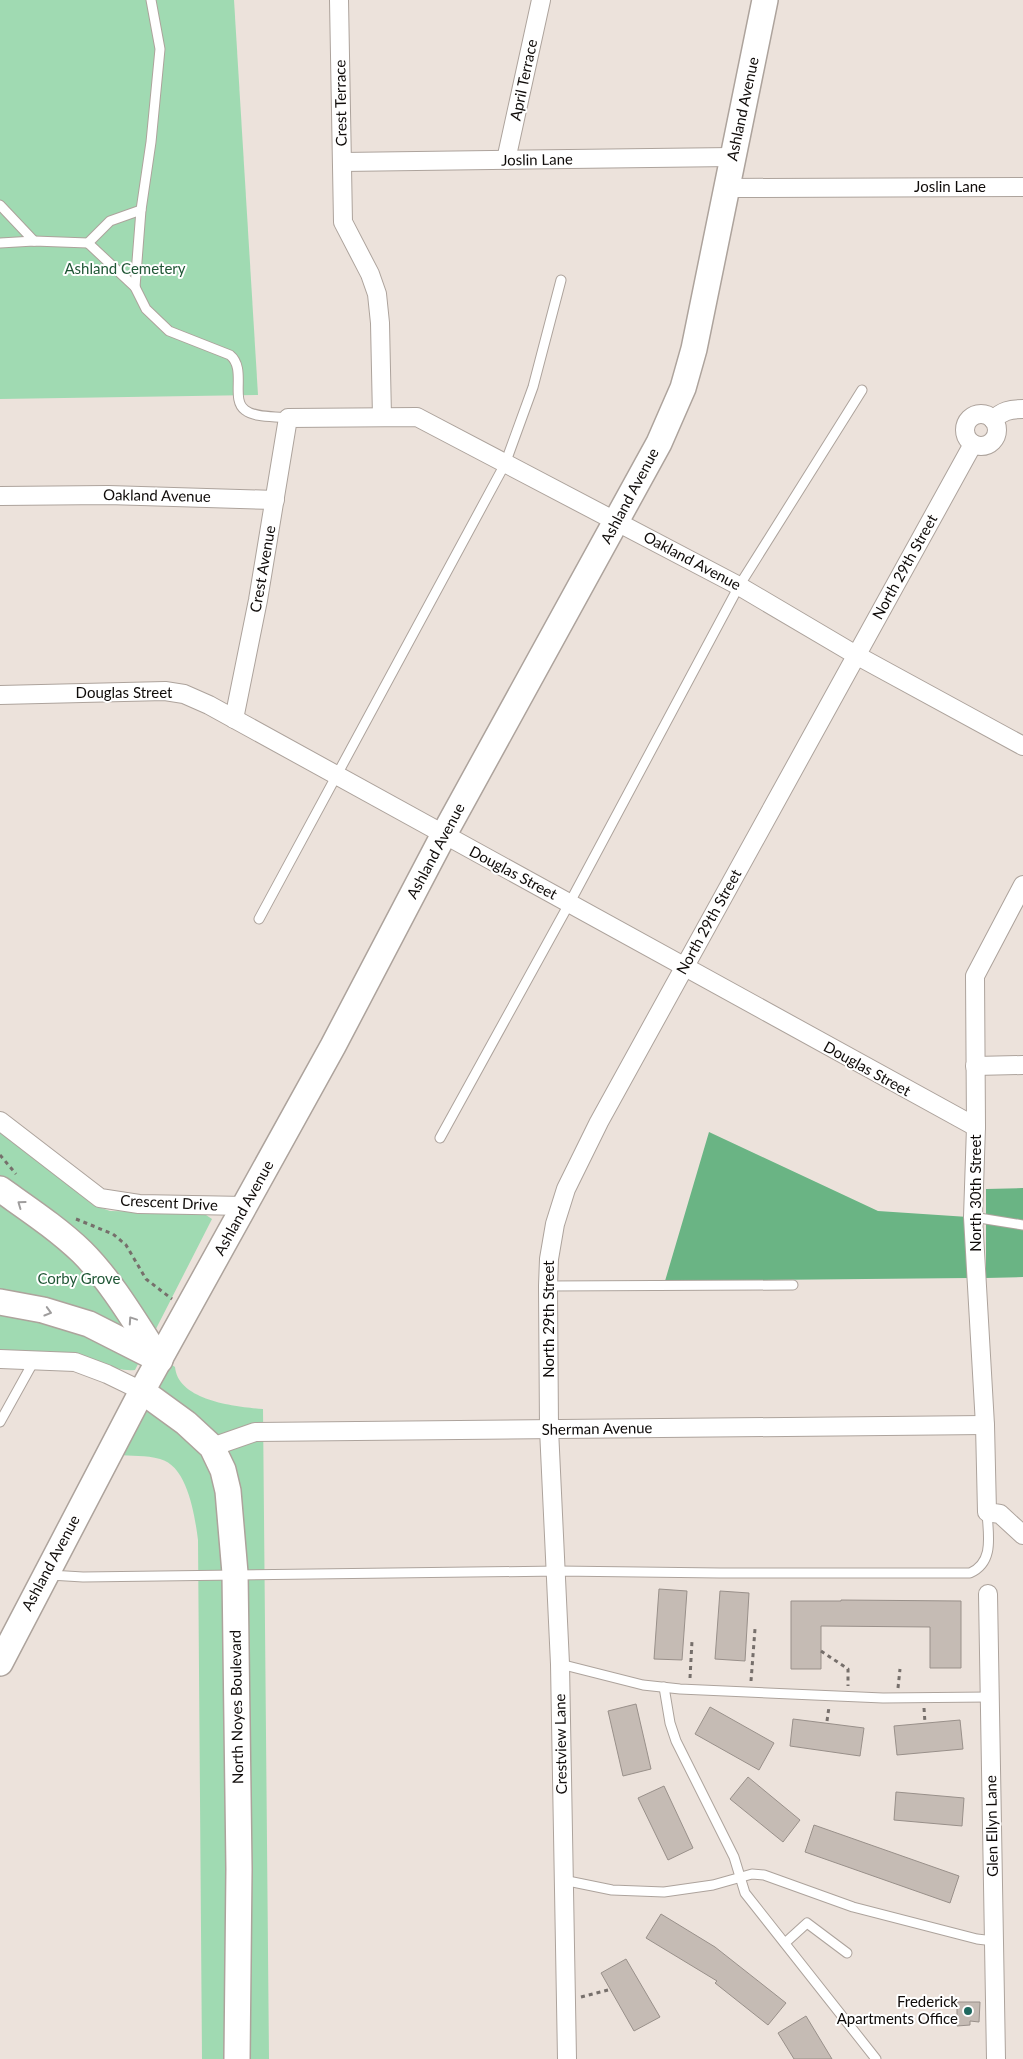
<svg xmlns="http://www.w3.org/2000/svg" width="1023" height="2059" viewBox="0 0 1023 2059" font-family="Lato,sans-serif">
<rect width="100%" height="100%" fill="#ece2db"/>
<g fill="#a0dab2">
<path d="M0 0H234L258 395 0 399Z"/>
<path d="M0 1130 93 1205 110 1211 203 1213 212 1219 135 1370C115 1372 98 1360 79 1355 53 1350 27 1351 0 1351Z"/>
<path d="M169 1363 175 1367C178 1401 237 1407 263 1409L269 2059H202L198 1540C195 1517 188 1466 160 1459 146 1455 131 1456 117 1455Z"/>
</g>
<g fill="#6ab484">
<path d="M709 1132 878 1211 968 1217 969 1278 665 1281Z"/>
<path d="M1023 1188V1277L986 1278V1189Z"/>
</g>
<g fill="#c5bbb4" stroke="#99908a">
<path d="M659 1589 687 1591 682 1660 654 1659Z"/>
<path d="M720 1591 749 1593 745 1661 715 1659Z"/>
<path d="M841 1600 961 1601V1668H930V1627L821 1626V1669H791V1601H841Z"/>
<path d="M636 1704 651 1769 623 1776 608 1711Z"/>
<path d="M710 1707 774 1743 759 1770 695 1734Z"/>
<path d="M793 1719 864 1728 860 1756 790 1746Z"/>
<path d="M960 1720 963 1749 897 1755 894 1726Z"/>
<path d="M748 1777 800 1820 783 1842 730 1799Z"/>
<path d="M664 1786 693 1848 668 1860 638 1798Z"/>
<path d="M896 1792 964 1798 962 1826 894 1820Z"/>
<path d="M814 1825 959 1876 950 1903 805 1852Z"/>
<path d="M661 1914 715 1947 786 2003 768 2025 715 1983 717 1981 646 1938Z"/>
<path d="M626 1959 660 2017 634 2031 601 1973Z"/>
<path d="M957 2002H980L979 2022 970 2021V2025L957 2026Z"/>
<path d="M806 2016 832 2059H794L778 2033Z"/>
</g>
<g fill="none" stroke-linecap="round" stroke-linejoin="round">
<defs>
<g id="lane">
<path d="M0 205 34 241"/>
<path d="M0 243 34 241 88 243 110 221 141 210 151 142 160 49 151 0"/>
<path d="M88 243 135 287 146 309 169 331 230 355C247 369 230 399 245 410 255 418 275 416 288 418"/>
<path d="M135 287 141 210"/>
<path d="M259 919 505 464 533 387 561 280"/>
<path d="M440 1138 569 904 739 586 862 390"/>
<path d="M973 1217 1023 1225"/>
<path d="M548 1286 793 1285"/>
<path d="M0 1422 35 1359"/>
<path d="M50 1575 83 1577 558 1571 720 1573H970C995 1562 988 1534 987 1512"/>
<path d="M560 1664 643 1685 680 1689 883 1698 989 1697"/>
<path d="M664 1687 670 1723 676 1741 734 1857 745 1893 876 2059"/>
<path d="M563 1880 612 1890 664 1892 713 1885 752 1874 764 1875 853 1907 977 1939 994 1941"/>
<path d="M785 1943 807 1923 847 1953"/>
</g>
<g id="street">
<path d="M339 0 343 222 370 274 377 294 380 323 382 417"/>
<path d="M506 160 541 0"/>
<path d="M342 162 732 157"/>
<path d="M727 188 1023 187"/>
<circle cx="981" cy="430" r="16"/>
<path d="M993 420C1002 411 1010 409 1023 409"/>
<path d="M0 496 108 495 275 500"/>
<path d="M0 695 165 691 184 694 209 705 976 1127"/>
<path d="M234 719 258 600 288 418 417 417 739 586 856 655 1023 746"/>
<path d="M1023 885 975 976 976 1127 973 1217 985 1425 987 1512 1000 1514 1023 1535"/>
<path d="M975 1066 1023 1065"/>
<path d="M0 1121 100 1198 139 1204 245 1206"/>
<path d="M0 1359 75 1362 107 1374 142 1391"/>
<path d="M212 1447 255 1432 985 1425"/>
<path d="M988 1594 996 2059"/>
<path d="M567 2059 560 1664 549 1429 548 1286 549 1259 555 1224 566 1189 599 1122 973 444"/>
</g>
<g id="secondary">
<path d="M0 1189C28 1209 57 1228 82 1252 113 1283 136 1324 160 1360"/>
<path d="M0 1302 43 1310 89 1324 158 1359"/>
<path d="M142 1391 186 1423 212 1447 223 1470 228 1491 235 1573 239 1869 237 2059"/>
<path d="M0 1663 142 1391 333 1046 443 836 659 443 683 388 694 349 765 0"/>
</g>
</defs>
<use href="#lane" stroke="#ada39c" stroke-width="11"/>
<use href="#street" stroke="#ada39c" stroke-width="20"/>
<use href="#secondary" stroke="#ada39c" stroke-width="28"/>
<g stroke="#766f6b" stroke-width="3" stroke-dasharray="4 4" stroke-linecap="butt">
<path d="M0 1155 16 1174"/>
<path d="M76 1219 113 1234 126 1245 146 1279 172 1299"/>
<path d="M821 1651 848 1669V1686"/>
<path d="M690 1678 692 1641"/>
<path d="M751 1681 755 1629"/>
<path d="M898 1688 900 1669"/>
<path d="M924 1708 925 1723"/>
<path d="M827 1721 829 1707"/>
<path d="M581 1997 608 1990"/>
</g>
<use href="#lane" stroke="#fff" stroke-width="9"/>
<use href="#street" stroke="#fff" stroke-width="18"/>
<use href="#secondary" stroke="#fff" stroke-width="25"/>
</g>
<defs><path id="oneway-chevron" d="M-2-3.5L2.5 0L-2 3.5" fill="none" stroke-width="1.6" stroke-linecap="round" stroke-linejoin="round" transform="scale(1.25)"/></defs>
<g stroke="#9f9d9d">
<use href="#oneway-chevron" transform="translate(21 1204) rotate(-144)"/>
<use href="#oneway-chevron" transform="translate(48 1312) rotate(16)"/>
<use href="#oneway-chevron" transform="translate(132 1320) rotate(-124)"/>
</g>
<circle fill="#206960" stroke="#fff" stroke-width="2" cx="968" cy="2011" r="5"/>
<g text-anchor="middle" stroke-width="4" stroke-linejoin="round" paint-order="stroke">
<g font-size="15" fill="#0f0b09" stroke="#fff">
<text transform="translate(524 80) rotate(-78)" y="5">April Terrace</text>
<text transform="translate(341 103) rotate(-91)" y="5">Crest Terrace</text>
<text transform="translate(743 109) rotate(-78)" y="5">Ashland Avenue</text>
<text transform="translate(537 160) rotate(-1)" y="5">Joslin Lane</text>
<text x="950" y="192">Joslin Lane</text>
<text transform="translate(157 496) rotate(1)" y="5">Oakland Avenue</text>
<text transform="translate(630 496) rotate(-62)" y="5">Ashland Avenue</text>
<text transform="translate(692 561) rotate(28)" y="5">Oakland Avenue</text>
<text transform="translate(905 567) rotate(-61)" y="5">North 29th Street</text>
<text transform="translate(263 569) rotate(-80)" y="5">Crest Avenue</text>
<text x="124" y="698">Douglas Street</text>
<text transform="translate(436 851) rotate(-62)" y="5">Ashland Avenue</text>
<text transform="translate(513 873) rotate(28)" y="5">Douglas Street</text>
<text transform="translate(709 922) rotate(-61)" y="5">North 29th Street</text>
<text transform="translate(867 1069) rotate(29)" y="5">Douglas Street</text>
<text transform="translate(976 1193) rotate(-90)" y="5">North 30th Street</text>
<text transform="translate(169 1203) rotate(3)" y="5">Crescent Drive</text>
<text transform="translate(244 1208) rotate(-61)" y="5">Ashland Avenue</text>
<text transform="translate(549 1319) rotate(-90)" y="5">North 29th Street</text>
<text transform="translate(597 1429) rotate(-1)" y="5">Sherman Avenue</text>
<text transform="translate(51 1563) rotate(-62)" y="5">Ashland Avenue</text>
<text transform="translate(237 1707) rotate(-91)" y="5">North Noyes Boulevard</text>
<text transform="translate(561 1744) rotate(-91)" y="5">Crestview Lane</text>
<text transform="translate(992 1826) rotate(-91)" y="5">Glen Ellyn Lane</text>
</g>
<g font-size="15" fill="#205736" stroke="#fff">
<text x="125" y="274">Ashland Cemetery</text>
<text x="79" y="1284">Corby Grove</text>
</g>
<g font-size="15" fill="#0f0b09" stroke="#fff" text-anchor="end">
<text x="958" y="2007">Frederick<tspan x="958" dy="17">Apartments Office</tspan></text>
</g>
</g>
</svg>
